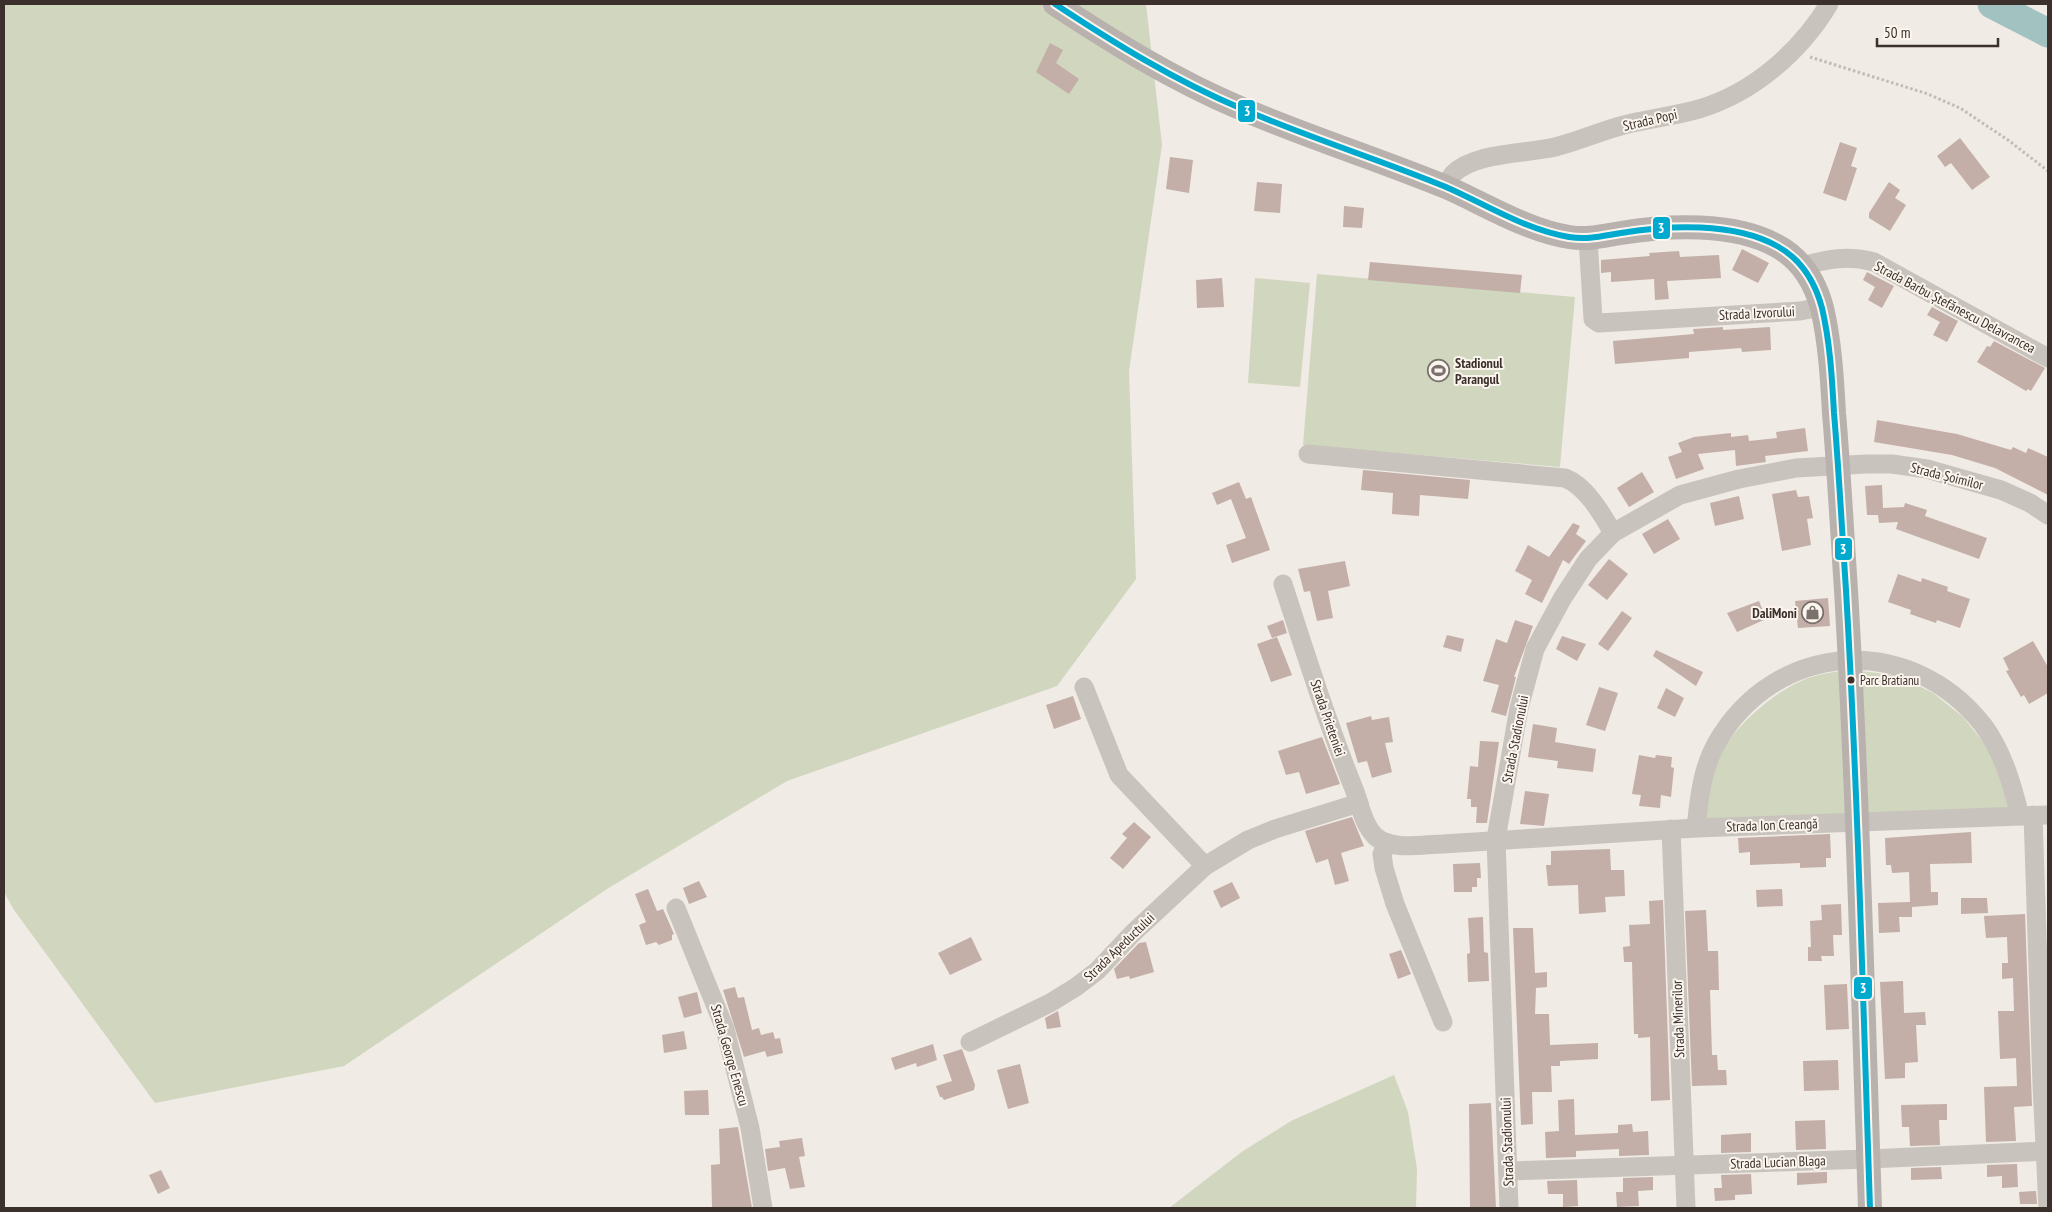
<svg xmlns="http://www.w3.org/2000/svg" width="2052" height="1212" viewBox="0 0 2052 1212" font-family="'PT Sans Narrow',sans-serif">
<rect width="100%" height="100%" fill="#f0ebe5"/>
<g fill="#d1d6bf">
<path d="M4 4H1146L1162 145 1129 371 1136 579 1057 686 787 781 607 889 344 1066 155 1103 14 910 4 892Z"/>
<path d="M1317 274 1575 297 1560 467 1303 445Z"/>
<path d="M1255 278 1310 283 1300 387 1248 383Z"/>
<path d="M1850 670 1896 675 1933 693 1963 717 1988 748 2012 809 1704 821C1706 806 1707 790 1711 775 1721 738 1767 696 1801 681 1816 674 1834 672 1850 670Z"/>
<path d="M1394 1075 1408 1112 1417 1169 1416 1208H1169L1243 1151 1291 1121Z"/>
</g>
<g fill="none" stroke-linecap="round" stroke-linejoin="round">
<path stroke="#a1c2c1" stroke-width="29" d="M1992 4 2048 33"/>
</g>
<g fill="#c3afa7">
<path d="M1050 43 1063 50 1056 63 1079 79 1069 94 1036 72Z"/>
<path d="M1960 138 1990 177 1972 190 1951 163 1945 167 1937 156Z"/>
<path d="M1840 142 1857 148 1851 166 1857 168 1846 201 1823 193Z"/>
<path d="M1170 157 1193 160 1189 193 1166 189Z"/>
<path d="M1257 182 1282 184 1280 213 1254 211Z"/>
<path d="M1889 182 1900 190 1895 198 1906 205 1890 231 1869 218V213Z"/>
<path d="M1344 206 1364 208 1362 228 1343 227Z"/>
<path d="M1742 249 1769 263 1758 283 1732 270Z"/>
<path d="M1679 251 1680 257 1719 255 1721 278 1667 281 1669 299 1655 300 1654 279 1611 282V272L1601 273V260L1650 256 1649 253Z"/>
<path d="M1370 262 1522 275 1520 293 1368 280Z"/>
<path d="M1867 272 1894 286 1882 308 1868 300 1875 287 1863 280Z"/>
<path d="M1222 278 1224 307 1197 308 1196 280Z"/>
<path d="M1932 307 1958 321 1947 342 1933 335 1940 322 1927 315Z"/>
<path d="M1723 327V330L1770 327 1771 350 1742 352 1741 348 1689 352V358L1615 364 1613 341 1694 334 1693 329Z"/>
<path d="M1994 341 2045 368 2031 391 2028 389 2026 391 1977 362 1987 346 1990 347Z"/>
<path d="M1877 420 1957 434 2011 450 2013 447 2026 453 2028 448 2048 457V495L1995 468 1952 455 1874 442Z"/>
<path d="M1805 428 1808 451 1765 456 1766 462 1736 466 1735 450 1698 454 1704 469 1676 479 1668 457 1682 452 1678 443 1694 437 1731 433V437L1748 435 1749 441 1777 438 1776 432Z"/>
<path d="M1363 470 1470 480 1468 499 1420 495 1419 516 1392 514 1393 493 1361 490Z"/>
<path d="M1642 472 1654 492 1629 507 1617 488Z"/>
<path d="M1239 482 1246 499 1251 497 1270 550 1232 563 1226 545 1246 538 1231 499 1217 505 1212 493Z"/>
<path d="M1882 485 1883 508 1904 507 1905 503 1927 510 1925 516 1987 538 1979 559 1896 529 1898 522 1879 523 1878 515H1867L1865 486Z"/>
<path d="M1796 490 1798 497 1809 496 1813 518 1807 519 1811 545 1782 551 1772 494Z"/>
<path d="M1739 496 1744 519 1715 526 1710 503Z"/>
<path d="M1668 519 1680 539 1654 554 1642 534Z"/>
<path d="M1573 523 1580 526 1576 534 1586 541 1569 564 1563 560 1542 603 1525 594 1532 580 1515 571 1528 545 1549 557Z"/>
<path d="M1609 559 1628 574 1607 600 1588 585Z"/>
<path d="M1345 561 1350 586 1328 591 1333 618 1317 621 1310 591 1304 592 1298 569Z"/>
<path d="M1898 574 1921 582 1922 578 1948 587 1947 591 1970 599 1960 628 1937 620 1936 623 1910 614 1911 610 1888 602Z"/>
<path d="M1828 598 1830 626 1798 628 1795 601Z"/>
<path d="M1759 601 1766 619 1737 632 1727 613Z"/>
<path d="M1622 611 1632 618 1608 651 1598 644Z"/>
<path d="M1283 620 1287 633 1272 638 1267 626Z"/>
<path d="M1515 620 1533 626 1514 677H1516L1506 716 1491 712 1499 685 1483 681 1496 639 1507 643Z"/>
<path d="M1447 635 1464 639 1461 652 1443 647Z"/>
<path d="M1562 636 1586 644 1577 661 1556 649Z"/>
<path d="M1277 637 1292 675 1271 682 1257 644Z"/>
<path d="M2033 641 2048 667V693L2029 704 2024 695 2021 697 2006 671 2009 670 2003 658Z"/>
<path d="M1656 650 1703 672 1696 686 1653 656Z"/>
<path d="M1599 687 1618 693 1605 731 1586 725Z"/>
<path d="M1666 688 1684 698 1675 717 1657 708Z"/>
<path d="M1073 696 1081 719 1054 729 1046 705Z"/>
<path d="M1371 716 1372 720 1389 717 1393 742 1385 743 1392 772 1372 778 1367 761 1358 763 1346 723Z"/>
<path d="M1533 724 1557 728 1555 742 1596 749 1593 772 1557 768 1558 761 1528 757Z"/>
<path d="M1322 737 1340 784 1306 794 1299 772 1286 775 1278 751Z"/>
<path d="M1480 741 1499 742 1487 823H1476L1477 807H1471V799H1467L1470 766 1478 767Z"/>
<path d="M1639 755 1655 758 1656 755 1672 757 1671 767 1674 768 1671 797 1661 795 1660 808 1639 806 1641 795 1632 794Z"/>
<path d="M1525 791 1549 794 1544 826 1520 824Z"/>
<path d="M1352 817 1364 846 1341 853 1349 881 1335 885 1328 859 1316 863 1305 831Z"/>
<path d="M1134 822 1151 837 1123 869 1110 858 1127 838 1122 834Z"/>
<path d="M1971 832 1972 863 1930 864 1931 892H1938V905L1912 907V917H1899L1900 932 1879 933 1878 903 1910 902 1909 872 1892 873 1891 865H1886L1885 838Z"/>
<path d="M1830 834 1831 858H1826V867L1800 868V863L1750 865V852L1739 853 1738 838Z"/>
<path d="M1610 849 1611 870H1624L1625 896 1605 897 1606 912 1579 914 1578 885 1548 886 1546 865H1551V851Z"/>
<path d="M1480 863 1481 878H1477V887H1472V892H1454L1453 864Z"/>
<path d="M699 881 707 897 689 904 683 888Z"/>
<path d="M1232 882 1240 898 1221 908 1213 891Z"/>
<path d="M648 889 657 911 663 909 674 934 672 935V940L659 945 656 942 646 945 639 925 646 922 635 894Z"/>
<path d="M1782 889 1783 906 1757 907 1756 890Z"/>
<path d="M1961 898H1987L1988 913 1961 914Z"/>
<path d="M1663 900 1670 1100 1651 1101 1650 1037 1638 1038V1034H1634L1632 962H1624L1623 947 1630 946 1629 925 1650 924 1649 901Z"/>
<path d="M1841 904 1842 935H1833L1834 956H1821L1822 961H1808V947H1811L1810 921 1822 920 1821 905Z"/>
<path d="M1706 910 1708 951H1718L1719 990H1710L1712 1055H1717L1718 1070H1726L1727 1085 1692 1086 1685 911Z"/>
<path d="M2025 914 2032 1106 2014 1107 2016 1141 1986 1142 1984 1087 2017 1086 2016 1058 2000 1059 1998 1011H2014L2013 978 2002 979V963H2008L2007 937 1986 938 1984 916Z"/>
<path d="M1483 917 1484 952 1488 953 1489 981 1468 982 1467 954 1470 953 1468 918Z"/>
<path d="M1513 928H1533L1535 973 1547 972V987L1536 988 1535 1014H1549L1550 1045 1598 1043V1059L1560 1061V1066H1551L1552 1092H1532L1533 1124 1521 1125Z"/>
<path d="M971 937 982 960 950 975 938 953Z"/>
<path d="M1146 942 1154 972 1130 979 1129 976 1117 979 1114 969 1139 943Z"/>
<path d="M1401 950 1411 974 1398 979 1389 954Z"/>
<path d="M1903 981 1904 1013 1925 1012 1926 1025H1916L1918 1062 1905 1063V1078L1885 1079 1880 982Z"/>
<path d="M1847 984 1849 1029 1826 1030 1824 985Z"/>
<path d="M735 987 738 998 744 997 752 1030 759 1028 761 1035 773 1032 775 1039 780 1038 783 1053 767 1057 765 1051 744 1057 723 990Z"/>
<path d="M697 992 702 1013 684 1018 678 997Z"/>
<path d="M1058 1011 1061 1027 1047 1029 1045 1018Z"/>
<path d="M684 1031 687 1049 664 1053 662 1035Z"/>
<path d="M933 1044 937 1060 917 1067 916 1063 895 1070 891 1058Z"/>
<path d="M962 1049 975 1085 974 1090 944 1100 942 1097H940L936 1086 952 1081 943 1055Z"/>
<path d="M1838 1060 1839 1090 1804 1091 1803 1061Z"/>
<path d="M1020 1064 1029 1103 1008 1109 997 1070Z"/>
<path d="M708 1090 709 1115H685L684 1091Z"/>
<path d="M1574 1099 1575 1135 1618 1133V1125L1632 1124 1633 1132 1648 1131 1649 1155 1619 1156V1149L1576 1151V1157L1546 1158 1545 1132 1559 1131 1558 1100Z"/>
<path d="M1491 1103 1496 1208H1470L1469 1104Z"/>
<path d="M1947 1104V1120H1939L1940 1145 1910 1146 1909 1127H1902L1901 1105Z"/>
<path d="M1825 1120 1826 1149 1796 1150 1795 1121Z"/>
<path d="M738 1127 752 1208H712L711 1165 720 1164 719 1129Z"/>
<path d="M1751 1133V1152L1721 1153V1135Z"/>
<path d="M802 1138 805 1156 799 1157 805 1187 790 1189 785 1168 768 1171 765 1149 780 1147 779 1141Z"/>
<path d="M2017 1164 2018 1187 2002 1188V1176L1987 1177V1165Z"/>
<path d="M1941 1167 1942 1179 1911 1180V1168Z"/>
<path d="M161 1170 170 1188 158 1194 149 1175Z"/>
<path d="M1827 1172V1183L1797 1185V1173Z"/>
<path d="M1751 1174 1752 1194 1735 1195V1200L1715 1201 1714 1188H1722L1721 1175Z"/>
<path d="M1653 1177V1190L1638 1191 1639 1206 1617 1207 1616 1192H1623V1178Z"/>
<path d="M1577 1180 1578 1206 1563 1207V1194H1548L1547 1181Z"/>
<path d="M2036 1191 2037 1204H2020L2019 1192Z"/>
</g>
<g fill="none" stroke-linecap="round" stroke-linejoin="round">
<path stroke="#c2bbb6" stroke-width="3" stroke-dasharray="2.5 2.5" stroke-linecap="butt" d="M1810 57 1928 94 1960 108 2008 140 2048 171"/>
<g stroke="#c9c3be" stroke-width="19">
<path d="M1445 187C1447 183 1450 178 1453 174 1475 152 1526 154 1555 147 1579 141 1601 131 1624 125 1648 119 1674 116 1699 109 1753 93 1800 52 1829 4"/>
<path d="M1588 239 1593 319 1599 323 1800 311 1821 307"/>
<path d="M1802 266C1828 259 1848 255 1874 262L2048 358"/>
<path d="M1308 454 1565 478C1586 486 1602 514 1613 533"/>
<path d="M1283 584C1305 652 1327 722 1354 789 1360 804 1363 825 1376 837 1392 851 1424 844 1443 844L1696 828 2048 815"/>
<path d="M1084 687 1119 775 1205 866"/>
<path d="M2033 815 2042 1085 2048 1208"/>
<path d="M1696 828C1699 799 1702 769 1716 744 1775 640 1910 632 1983 725 2003 752 2012 784 2020 816"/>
<path d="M1671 829 1686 1208"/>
<path d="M1388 843 1382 854 1384 868 1395 904 1443 1022"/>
<path d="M676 908 725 1029 750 1128 763 1208"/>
<path d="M970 1042 1050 1003 1076 987 1097 971 1133 933 1205 866 1248 840 1275 829 1359 803"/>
<path d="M1508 1171 1868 1159 2048 1151"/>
<path d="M1509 1208 1496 839 1519 708 1535 649 1562 599 1588 559 1613 533 1680 495 1739 479 1796 468 1866 464H1892L1927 469 2001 490 2030 503 2048 515"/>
</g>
<path stroke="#b8b1ad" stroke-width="24" d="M1055 4C1114 43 1174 80 1240 108 1307 137 1378 159 1446 187 1485 204 1526 230 1569 237 1588 240 1602 236 1621 233 1668 225 1734 222 1777 246 1801 259 1815 282 1822 308 1830 342 1832 378 1834 413 1839 472 1842 531 1846 590 1858 796 1863 1002 1870 1208"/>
<defs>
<path id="bus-1" d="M1055 4C1114 43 1174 80 1240 108 1307 137 1378 159 1446 187 1485 204 1526 230 1569 237 1588 240 1602 236 1621 233 1668 225 1734 222 1777 246 1801 259 1815 282 1822 308 1830 342 1832 378 1834 413 1839 472 1842 531 1846 590 1858 796 1863 1002 1870 1208"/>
</defs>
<use href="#bus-1" stroke="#fbf5ee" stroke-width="10"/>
<use href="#bus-1" stroke="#00a9ce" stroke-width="6"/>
</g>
<defs>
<symbol id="stadium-ring" viewBox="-11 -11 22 22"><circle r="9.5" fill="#fbf5ee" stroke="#7a716c" stroke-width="1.5"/><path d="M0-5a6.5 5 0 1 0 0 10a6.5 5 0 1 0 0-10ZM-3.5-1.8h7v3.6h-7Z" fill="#7a716c"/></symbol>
<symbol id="shop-ring" viewBox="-11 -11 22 22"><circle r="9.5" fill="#fbf5ee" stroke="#7a716c" stroke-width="1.5"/><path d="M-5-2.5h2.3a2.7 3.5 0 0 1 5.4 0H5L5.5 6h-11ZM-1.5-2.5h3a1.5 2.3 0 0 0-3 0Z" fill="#7a716c"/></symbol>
</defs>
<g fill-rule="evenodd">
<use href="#stadium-ring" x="1426" y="358" width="25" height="25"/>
<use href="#shop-ring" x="1800" y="600" width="25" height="25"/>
</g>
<circle fill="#3b302b" stroke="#fbf5ee" stroke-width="2" cx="1851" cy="680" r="4.5"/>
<g text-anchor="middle" stroke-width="4" stroke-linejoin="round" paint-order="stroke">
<g font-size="13" fill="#3b302b" stroke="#fbf5ee" text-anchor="start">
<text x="1860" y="685">Parc Bratianu</text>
</g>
<g font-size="14" fill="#3b302b" stroke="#fbf5ee">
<text transform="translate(1650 120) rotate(-13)" y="5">Strada Popi</text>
<text transform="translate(1955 307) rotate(28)" y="5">Strada Barbu Ștefănescu Delavrancea</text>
<text transform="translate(1757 313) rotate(-3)" y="5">Strada Izvorului</text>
<text transform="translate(1947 476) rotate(14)" y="5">Strada Șoimilor</text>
<text transform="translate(1328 718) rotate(71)" y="5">Strada Prieteniei</text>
<text transform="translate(1515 739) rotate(-79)" y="5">Strada Stadionului</text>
<text transform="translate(1772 825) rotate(-2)" y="5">Strada Ion Creangă</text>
<text transform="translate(1119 947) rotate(-44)" y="5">Strada Apeductului</text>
<text transform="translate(1678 1019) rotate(-92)" y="5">Strada Minerilor</text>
<text transform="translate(730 1055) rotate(74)" y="5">Strada George Enescu</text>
<text transform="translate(1507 1142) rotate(-92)" y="5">Strada Stadionului</text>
<text transform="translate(1778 1162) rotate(-2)" y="5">Strada Lucian Blaga</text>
</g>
<g font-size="14" font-weight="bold" fill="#3b302b" stroke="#fbf5ee" text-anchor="start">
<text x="1455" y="368">Stadionul<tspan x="1455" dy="16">Parangul</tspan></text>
<text x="1797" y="618" text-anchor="end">DaliMoni</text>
</g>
</g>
<g stroke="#fbf5ee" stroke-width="2">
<rect x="1237" y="99" width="19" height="24" rx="5" fill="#00a9ce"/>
<rect x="1652" y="216" width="19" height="24" rx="5" fill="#00a9ce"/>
<rect x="1834" y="537" width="19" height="24" rx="5" fill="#00a9ce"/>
<rect x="1853" y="976" width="20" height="24" rx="5" fill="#00a9ce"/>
</g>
<g font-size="14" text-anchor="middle" font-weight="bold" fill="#fff">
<text x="1247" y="116">3</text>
<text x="1661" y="233">3</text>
<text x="1843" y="554">3</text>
<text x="1863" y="993">3</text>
</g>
<rect width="2052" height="1212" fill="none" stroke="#3b302b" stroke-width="10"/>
<path d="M1877 38v8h121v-8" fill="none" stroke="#3b302b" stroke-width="2.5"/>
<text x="1884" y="38" font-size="15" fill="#3b302b" stroke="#fbf5ee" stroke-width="4" paint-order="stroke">50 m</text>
</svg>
